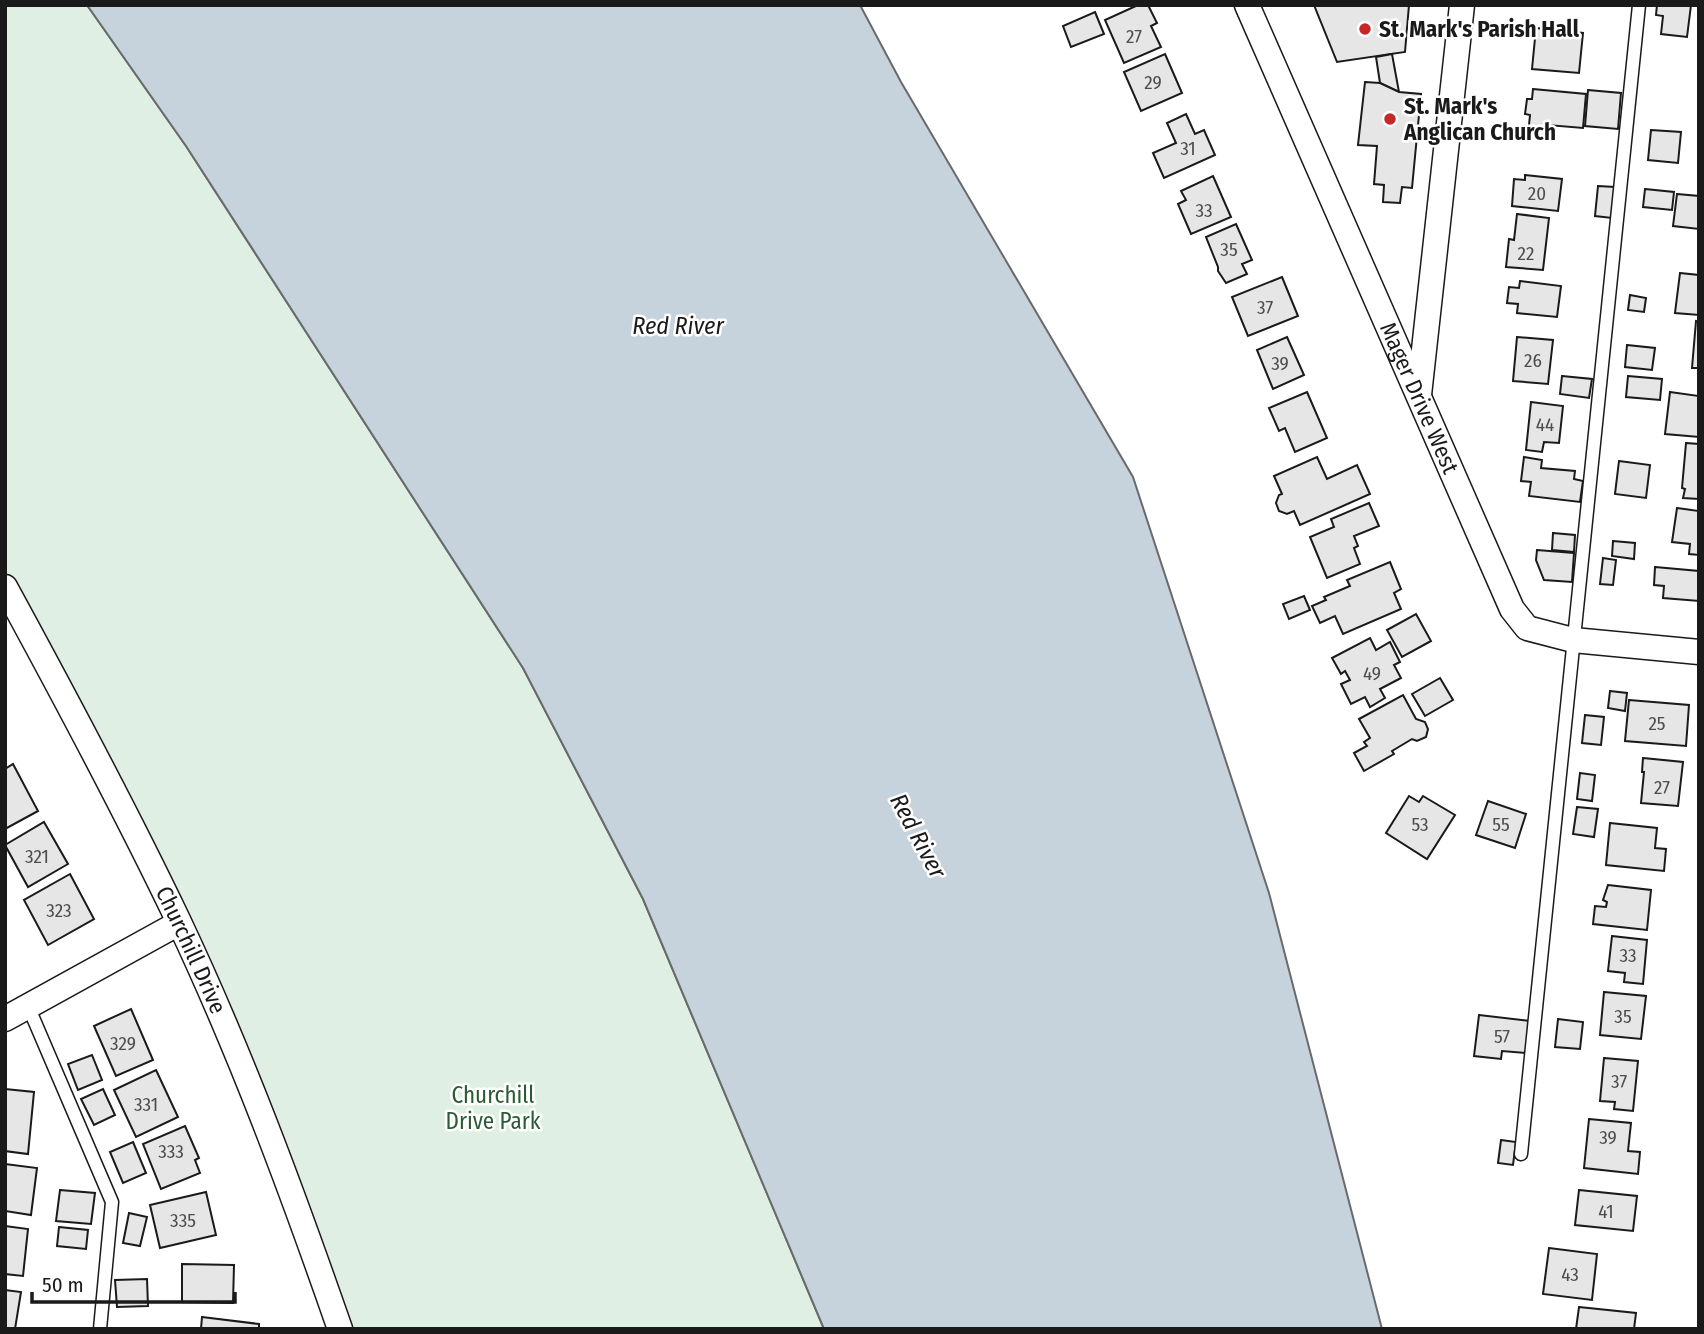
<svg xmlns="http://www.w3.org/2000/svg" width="1704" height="1334" viewBox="0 0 1704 1334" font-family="'Fira Sans Condensed',sans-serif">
<rect width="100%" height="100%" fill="#fff"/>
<path fill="#e0efe3" stroke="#6a6a6a" stroke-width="2" d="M5 5H87L186 146 523 668 643 899 824 1329H340L253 1094 5 587Z"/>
<path fill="#c6d2dc" stroke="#6a6a6a" stroke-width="2" d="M87 5H860L901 82 1133 477 1269 893 1382 1329H824L643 899 523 668 186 146Z"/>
<g fill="#e6e6e6" stroke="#1a1a1a" stroke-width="2">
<path d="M1138 5H1148L1157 23 1151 26 1161 47 1124 63 1105 20Z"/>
<path d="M1314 5H1409L1405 52 1337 62Z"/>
<path d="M1657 5H1691L1687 37 1661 34 1663 16 1656 15Z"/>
<path d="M1095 12 1104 34 1071 47 1063 26Z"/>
<path d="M1536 28 1583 33 1579 73 1532 69Z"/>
<path d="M1165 54 1182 93 1141 111 1124 72Z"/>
<path d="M1392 54 1399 92 1380 83 1376 57Z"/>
<path d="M1365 82 1380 83 1399 92 1421 94 1412 188 1402 187 1400 203 1383 202 1384 185 1374 184 1377 146 1358 145Z"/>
<path d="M1533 89 1586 94 1583 128 1548 125 1547 136 1528 135 1530 115 1525 114 1527 99H1532Z"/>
<path d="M1588 90 1621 93 1618 129 1585 126Z"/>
<path d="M1186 114 1195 134 1204 130 1215 155 1164 178 1153 153 1176 143 1167 123Z"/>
<path d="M1651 130 1681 132 1678 163 1648 160Z"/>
<path d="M1525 175 1562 179 1558 211 1512 206 1514 179 1525 180Z"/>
<path d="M1213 176 1231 217 1191 234 1178 204 1186 200 1181 191Z"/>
<path d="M1598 186 1615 187 1612 218 1595 216Z"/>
<path d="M1645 189 1674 192 1672 210 1643 207Z"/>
<path d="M1677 194 1699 196V229L1673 226Z"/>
<path d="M1517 214 1549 218 1543 270 1506 267 1509 239 1514 240Z"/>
<path d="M1236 224 1252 260 1242 264 1247 274 1226 283 1218 271V267L1206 237Z"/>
<path d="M1680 273 1699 275V315L1675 313Z"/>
<path d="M1282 277 1298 316 1248 336 1232 297Z"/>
<path d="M1520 281 1561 286 1557 317 1517 313 1518 304 1507 303 1509 287 1519 288Z"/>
<path d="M1630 295 1646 298 1644 312 1628 310Z"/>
<path d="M1696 321 1699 322V368H1692Z"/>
<path d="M1287 337 1304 375 1273 389 1257 350Z"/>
<path d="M1517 337 1553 340 1548 384 1513 381Z"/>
<path d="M1627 345 1655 348 1652 370 1625 367Z"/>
<path d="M1562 376 1592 379 1589 398 1560 394Z"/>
<path d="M1628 376 1662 379 1660 400 1626 397Z"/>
<path d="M1307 392 1327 438 1295 452 1285 428 1279 431 1269 408Z"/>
<path d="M1670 392 1699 396V437L1665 434Z"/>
<path d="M1531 402 1563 406 1559 443 1544 442 1542 452 1526 450Z"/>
<path d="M1686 443 1699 444V499L1683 498 1685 489 1682 488Z"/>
<path d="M1317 457 1327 479 1357 465 1370 494 1300 525 1294 511 1287 514 1279 511 1276 503 1279 495 1282 494 1274 476Z"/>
<path d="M1524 457 1542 460 1541 468 1575 471 1574 479 1583 481 1580 502 1529 496 1531 482 1521 481Z"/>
<path d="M1619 461 1650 465 1646 498 1615 494Z"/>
<path d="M1369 503 1379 526 1354 536 1358 546 1354 548 1360 564 1327 578 1310 537 1334 527 1331 519Z"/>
<path d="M1677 508 1699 511V555L1689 554 1690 544 1672 542Z"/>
<path d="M1553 533 1575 535 1574 552 1552 550Z"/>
<path d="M1613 541 1635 543 1634 559 1612 556Z"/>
<path d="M1537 550 1574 553 1572 582 1544 580 1536 560Z"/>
<path d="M1603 558 1616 560 1613 585 1600 584Z"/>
<path d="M1390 562 1401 589 1394 593 1401 609 1343 634 1335 616 1320 623 1312 606 1326 600 1324 597 1350 586 1347 580Z"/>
<path d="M1655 567 1699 571V601L1663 598 1664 586 1654 585Z"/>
<path d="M1304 596 1310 610 1289 619 1283 604Z"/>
<path d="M1416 614 1431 641 1402 657 1387 630Z"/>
<path d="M1370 638 1376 650 1390 642 1400 662 1394 665 1401 678 1380 689 1385 698 1370 707 1365 697 1351 704 1341 684 1350 680 1345 671 1341 674 1332 658Z"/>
<path d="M1440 678 1453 700 1425 716 1412 694Z"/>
<path d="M1610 691 1627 693 1625 711 1608 708Z"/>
<path d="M1403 695 1416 719 1425 722 1428 729 1426 737 1417 741 1412 739 1392 751 1394 754 1364 771 1354 753 1367 746 1364 742 1370 738 1359 719Z"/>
<path d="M1629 700 1689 705 1686 746 1625 741Z"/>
<path d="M1585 715 1604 717 1601 745 1582 743Z"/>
<path d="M1643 758 1683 762 1678 806 1641 803 1644 772H1642Z"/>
<path d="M13 764 38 811 5 829V769Z"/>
<path d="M1580 773 1595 775 1592 801 1577 799Z"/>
<path d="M1409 796 1419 802 1423 796 1455 815 1427 859 1386 833Z"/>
<path d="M1488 801 1526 814 1515 848 1476 835Z"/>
<path d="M1577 807 1598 809 1594 837 1573 834Z"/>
<path d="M44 822 68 864 28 887 5 845Z"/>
<path d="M1610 823 1657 828 1655 848 1666 849 1664 871 1606 865Z"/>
<path d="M70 874 94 919 48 945 24 900Z"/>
<path d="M1608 885 1651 890 1647 930 1593 924 1595 906 1606 907 1607 902 1603 900Z"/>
<path d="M1612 936 1647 940 1643 984 1624 982 1625 973 1608 971Z"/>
<path d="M1604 992 1646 996 1641 1039 1600 1035Z"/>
<path d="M131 1009 153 1060 116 1076 94 1026Z"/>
<path d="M1479 1015 1530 1021 1526 1053 1502 1051 1501 1059 1474 1056Z"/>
<path d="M1558 1019 1583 1022 1580 1049 1555 1047Z"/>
<path d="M92 1055 102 1080 78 1090 68 1064Z"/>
<path d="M1604 1058 1638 1061 1633 1111 1614 1109 1615 1102 1600 1101Z"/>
<path d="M156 1070 178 1117 136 1137 114 1090Z"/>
<path d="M5 1089 34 1092 28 1154 5 1151Z"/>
<path d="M103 1089 115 1115 94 1125 81 1099Z"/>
<path d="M1589 1119 1631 1123 1628 1151 1640 1152 1638 1174 1584 1168Z"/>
<path d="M185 1126 199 1158 195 1160 200 1173 161 1189 143 1144Z"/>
<path d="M1501 1140 1516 1142 1513 1165 1498 1163Z"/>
<path d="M133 1142 146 1173 123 1183 110 1152Z"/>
<path d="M5 1164 37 1168 31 1215 5 1211Z"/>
<path d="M60 1190 95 1193 91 1224 56 1221Z"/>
<path d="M1579 1190 1637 1196 1633 1231 1575 1225Z"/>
<path d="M206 1192 216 1235 160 1248 150 1205Z"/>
<path d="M129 1213 147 1217 140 1246 123 1243Z"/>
<path d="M5 1226 28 1229 23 1276 5 1274Z"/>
<path d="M59 1227 88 1230 86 1249 57 1246Z"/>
<path d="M1549 1248 1597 1254 1592 1300 1543 1294Z"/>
<path d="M182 1264 234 1265 233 1303 182 1302Z"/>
<path d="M147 1279 148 1306 117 1307 115 1280Z"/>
<path d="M5 1290 21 1292 15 1329H5Z"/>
<path d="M1579 1307 1636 1313 1634 1329H1576Z"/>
<path d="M202 1317 259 1324V1329H201Z"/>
</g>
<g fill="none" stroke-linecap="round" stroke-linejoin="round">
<defs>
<g id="lane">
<path d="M28 1006 112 1202 100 1329"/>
<path d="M1521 1154 1639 5"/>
</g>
<g id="street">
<path id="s1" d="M1247 5 1512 609 1527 628 1573 640 1699 652"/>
<path d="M1419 395 1462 5"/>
<path id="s2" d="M5 587C65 697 124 807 178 920 241 1053 292 1191 340 1329"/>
<path d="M5 1019 179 923"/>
</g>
</defs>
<use href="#lane" stroke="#1a1a1a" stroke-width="15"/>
<use href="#street" stroke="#1a1a1a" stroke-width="27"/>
<use href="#lane" stroke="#fff" stroke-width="12"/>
<use href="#street" stroke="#fff" stroke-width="24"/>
</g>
<g fill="#c62828" stroke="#fff" stroke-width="2.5">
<circle cx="1365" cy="29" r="7"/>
<circle cx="1390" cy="119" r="7"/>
</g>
<g text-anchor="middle" stroke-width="5" stroke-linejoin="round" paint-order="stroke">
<g font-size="19" fill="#4d4d4d">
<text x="1134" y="43">27</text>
<text x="1153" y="89">29</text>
<text x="1188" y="155">31</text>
<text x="1537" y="200">20</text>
<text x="1204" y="217">33</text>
<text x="1229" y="256">35</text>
<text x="1526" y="260">22</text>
<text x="1265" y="314">37</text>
<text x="1533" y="367">26</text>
<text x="1280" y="370">39</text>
<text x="1545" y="431">44</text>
<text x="1372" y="680">49</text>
<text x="1657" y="730">25</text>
<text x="1662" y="794">27</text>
<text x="1420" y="831">53</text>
<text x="1501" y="831">55</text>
<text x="37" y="863">321</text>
<text x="59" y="917">323</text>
<text x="1628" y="962">33</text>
<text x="1623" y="1023">35</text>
<text x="1502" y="1043">57</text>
<text x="123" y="1050">329</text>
<text x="1619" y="1088">37</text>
<text x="146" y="1111">331</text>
<text x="1608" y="1144">39</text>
<text x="171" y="1158">333</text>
<text x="1606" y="1218">41</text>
<text x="183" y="1227">335</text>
<text x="1570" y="1281">43</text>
</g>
<g font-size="23" font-weight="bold" fill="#1a1a1a" stroke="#fff" text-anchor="start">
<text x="1379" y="37">St. Mark's Parish Hall</text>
<text x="1404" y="114">St. Mark's<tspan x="1404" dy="26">Anglican Church</tspan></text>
</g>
<g font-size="23" fill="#1a1a1a" stroke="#fff">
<text dy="8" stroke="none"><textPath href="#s1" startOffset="429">Mager Drive West</textPath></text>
<text dy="8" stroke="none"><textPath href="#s2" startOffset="408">Churchill Drive</textPath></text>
</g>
<g font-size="23" fill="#2b5a34" stroke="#fff">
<text x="493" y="1103">Churchill<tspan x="493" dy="26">Drive Park</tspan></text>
</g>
<g font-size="24" font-style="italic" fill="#1a1a1a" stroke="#fff">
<text x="678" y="334">Red River</text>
<text transform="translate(918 836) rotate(62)" y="8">Red River</text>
</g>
</g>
<rect width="1704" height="1334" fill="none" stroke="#1a1a1a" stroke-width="14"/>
<path d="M32 1292v10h203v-10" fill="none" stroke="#1a1a1a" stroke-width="3.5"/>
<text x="42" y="1292" font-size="21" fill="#1a1a1a" stroke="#ffffff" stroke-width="5" paint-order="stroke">50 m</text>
</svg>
